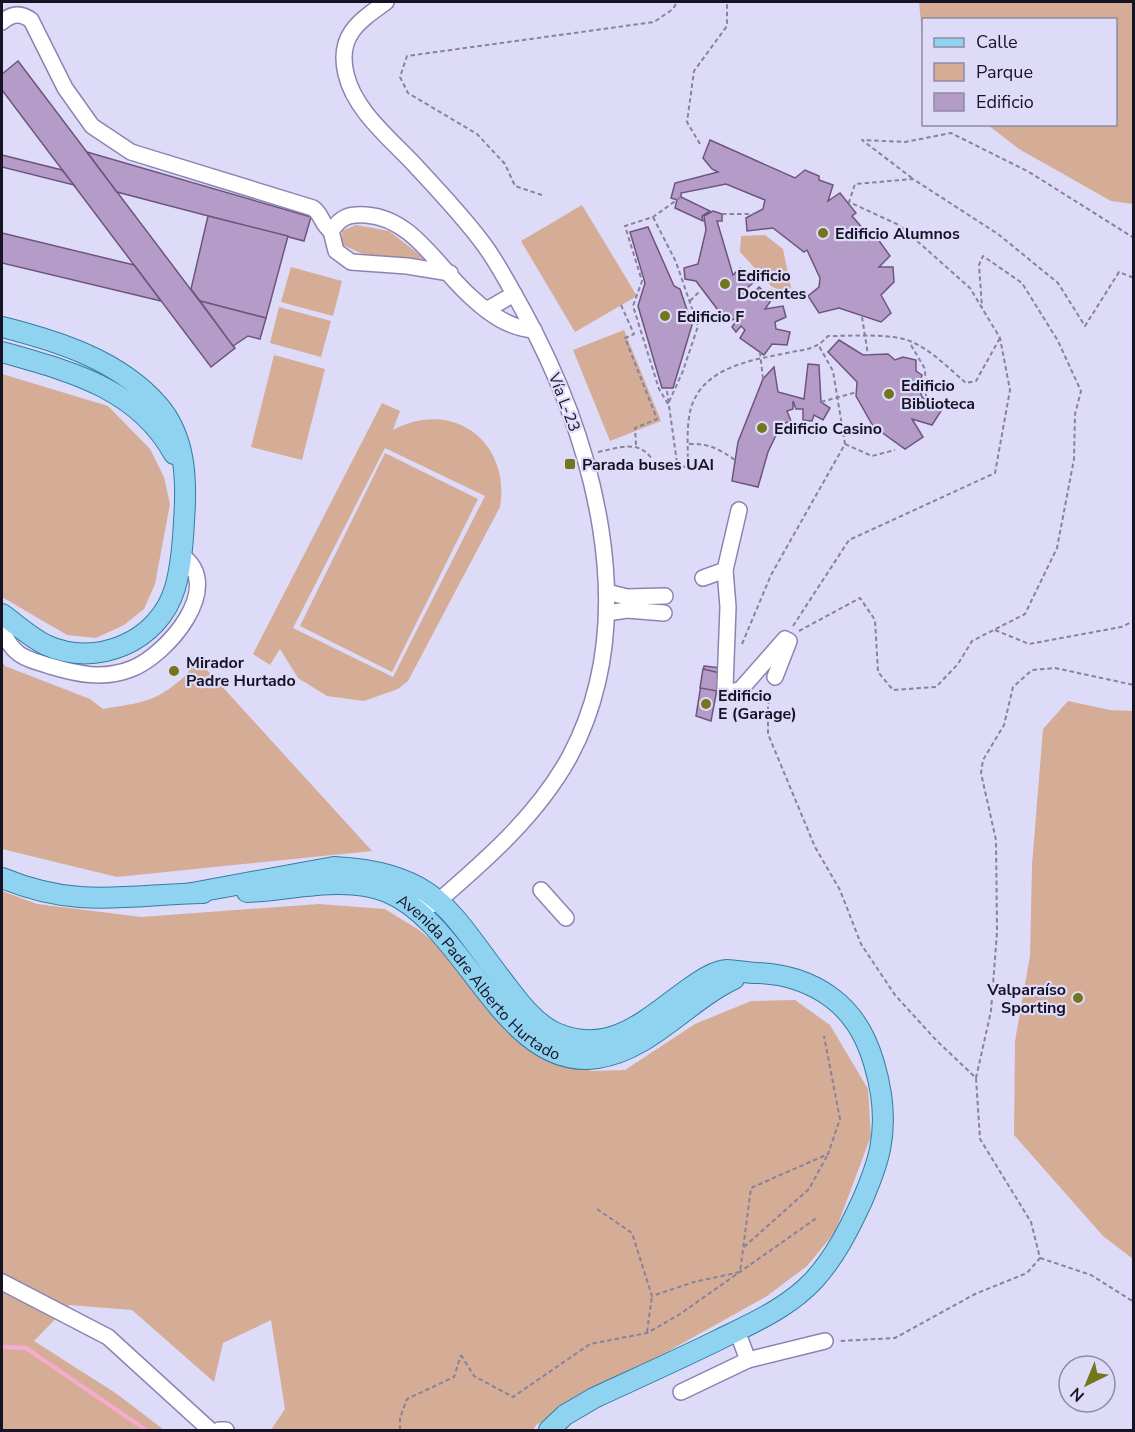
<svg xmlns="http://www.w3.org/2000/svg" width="1135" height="1432" viewBox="0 0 1135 1432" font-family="'Nunito Sans',sans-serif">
<rect width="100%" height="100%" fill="#dedbf9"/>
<g fill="#d5ac95" fill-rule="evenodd">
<path d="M919 2H1133V204L1111 201 1019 149 988 125 1116 124V20H924L923 43Z"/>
<path d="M582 205 637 296 575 332 521 241Z"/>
<path d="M356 225 389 231 425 259 365 255 341 244 342 231Z"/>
<path d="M765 235 783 249 791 288 786 294 771 286 740 252 741 236Z"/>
<path d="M291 267 342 281 333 316 281 302Z"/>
<path d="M279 307 331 321 321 357 270 343Z"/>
<path d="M624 330 661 421 610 441 573 350Z"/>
<path d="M274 355 325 369 302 460 251 447Z"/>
<path d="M2 374 108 406 150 449 164 477 170 504 155 584 144 609 124 625 96 638 67 635 2 597Z"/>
<path d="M382 403 400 411 393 430C452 398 511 441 500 507L408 681 398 689 364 701 327 696 298 678 280 649 270 665 253 654ZM385 448 485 496 393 677 293 628Z"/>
<path d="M385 453 478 499 392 672 300 626Z"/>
<path d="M197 659 372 851 117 877 2 849V661L5 666 90 699 103 709C141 702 153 704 184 677 190 672 191 664 197 659Z"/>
<path d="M1068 701 1110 710 1133 711V1259L1103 1236 1014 1135 1015 1041 1030 956 1032 865 1043 729Z"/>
<path d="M2 891 37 904 141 917 319 904 385 909 419 930 456 960 509 1033 547 1057 592 1071 625 1070 695 1024 751 1001 795 1000 830 1025 868 1089 871 1136 835 1232 807 1266 767 1296 536 1425 533 1430H271L285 1409 271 1320 223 1343 214 1382 132 1310 69 1305 34 1341 117 1394 164 1430H2Z"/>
</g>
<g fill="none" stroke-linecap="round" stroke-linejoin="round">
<path stroke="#f4abcc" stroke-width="4.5" d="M2 1347 26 1348 146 1430"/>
</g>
<g fill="#b59cc8" stroke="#6d557d" stroke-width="1.5">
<path d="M18 61 235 348 211 367 2 90V74Z"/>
<path d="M710 140 795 178 805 170 819 176V180L833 185 828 201 840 193 856 213 852 216 871 238 875 235 890 256 879 267H893L894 282 881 295 891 313 881 322 839 308 819 313 808 296 819 287 820 278 807 250 804 252 773 228 747 231 746 218 763 209 765 200 726 184 681 193V197L710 211 702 216 703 221 675 208 677 200 671 198 675 183 718 172 712 169 703 158Z"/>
<path d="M87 152 311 217 304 241 117 192Z"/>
<path d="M2 155 62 170 74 185 2 167Z"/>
<path d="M713 211 722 214V221H717L733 275 740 268 754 282 746 289 752 295 759 287 772 299 765 309 783 306 786 317 775 322 776 329 790 332 787 345 772 344 764 355 740 338 745 330 741 326 736 332 732 327 739 317 727 322 696 281 685 279 684 268 698 264 706 230 704 216Z"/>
<path d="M208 216 288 236 266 318 200 301 191 289Z"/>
<path d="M648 227 674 286 680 289 692 325 673 388H662L638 306 645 283 630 232Z"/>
<path d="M2 233 134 265 161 301 2 263Z"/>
<path d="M200 301 266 318 260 339 248 336 233 346Z"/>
<path d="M839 340 863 355 888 354 895 360 903 357 916 360V371L922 375 919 387 922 397 941 411 932 425 912 419 923 437 905 449 873 426 856 396 857 382 828 352Z"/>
<path d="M808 364 819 365 821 402 830 408 823 420 814 415 812 421 803 420V409H796L793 401V409L787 411 791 421 782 424 778 431 768 452 758 487 732 481 738 442 763 379 774 367 778 392 804 399Z"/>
<path d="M704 666 721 668 711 721 696 716Z"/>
<path d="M703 669 720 673 717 691 700 688Z"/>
</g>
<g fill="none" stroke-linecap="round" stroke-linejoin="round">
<defs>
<g id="minor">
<path d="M386 2C358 22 337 36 346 74 354 109 388 137 412 162 436 188 461 214 482 242 498 263 510 287 523 310 594 440 644 617 570 756 538 815 485 861 435 904L423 906 407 903"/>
<path d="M2 22C11 14 20 12 31 20L65 88 92 126 131 152 313 208C322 214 321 224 331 231"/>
<path d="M450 273 407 266 351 262 336 251 331 231C341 217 348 214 366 215 413 218 438 268 471 297 489 314 509 328 534 330"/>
<path d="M488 309 514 294"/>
<path d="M725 570 728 607 725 687 732 692 741 689 785 639 789 641 775 677"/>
<path d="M703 578 725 570 739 510"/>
<path d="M607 592 627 597 665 596"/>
<path d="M607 613 627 610 664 613"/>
<path d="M2 629C12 655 23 658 50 666 77 674 103 680 131 669 166 656 227 586 181 555"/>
<path d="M541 890 566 918"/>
<path d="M2 1282 108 1337 210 1430"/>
<path d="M737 1331 748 1360 825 1341"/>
<path d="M681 1392 748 1360"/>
<path d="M219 1430H226"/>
</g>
<g id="major">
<path d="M2 327C57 341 119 360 158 405 186 437 187 480 184 521 183 543 181 567 175 588 159 642 96 668 46 645 30 637 16 624 2 614"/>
<path d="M2 352C69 371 138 388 174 454"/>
<path d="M2 878C77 909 125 895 203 893"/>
<path id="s1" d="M247 892C292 890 345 875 387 892 466 924 504 1072 597 1058 651 1050 687 1001 734 979"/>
<path d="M192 893 334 867C441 873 450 914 510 990 521 1005 538 1025 556 1033 612 1057 648 1017 691 987 701 980 714 971 727 970 736 970 747 973 756 973 783 973 811 982 832 998 863 1021 875 1058 881 1094 887 1136 879 1162 862 1201 849 1229 835 1257 814 1280 787 1309 750 1324 716 1341 675 1361 635 1379 594 1398L565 1415 549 1430"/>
</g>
</defs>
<use href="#minor" stroke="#8b84b2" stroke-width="18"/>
<use href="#major" stroke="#357ca2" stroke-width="22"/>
<g stroke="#86839b" stroke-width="2" stroke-dasharray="4.5 3" stroke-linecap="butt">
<path d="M700 144 687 122 694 71 727 26V2"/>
<path d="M912 178 862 140 905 142 951 133 1029 172 1134 238"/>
<path d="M542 195 515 186 505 164 477 134 408 93 400 77 407 56 654 22 673 9 677 2"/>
<path d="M722 214H754"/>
<path d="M653 217 676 262 698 326 683 371 668 404"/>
<path d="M690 301 699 292"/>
<path d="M621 305 634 334 625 338 657 419 635 428 636 445"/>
<path d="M911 345 925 369 926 397"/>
<path d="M667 391 677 463"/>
<path d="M668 404 659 389 633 306 642 281 625 226 653 217 681 197"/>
<path d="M689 444C708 443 719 449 735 460"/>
<path d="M845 444 872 456 895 450"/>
<path d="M598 452C619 448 638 439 652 459"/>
<path d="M675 472 677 464 688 468C688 450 686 425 691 408 703 367 752 360 787 353 805 349 816 350 828 336 852 336 876 334 899 338 924 342 947 367 966 383L976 381 1000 338"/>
<path d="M793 626 849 540 995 473 1010 390 1000 338 970 288 899 225 849 202 855 184 913 179 998 234 1058 283 1085 326 1119 272 1134 278"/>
<path d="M995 630 1029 644 1121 627 1134 621"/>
<path d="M799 631 860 598 875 620 878 672 893 690 936 687 958 664 972 641 1025 614 1057 548 1074 459 1075 414 1081 391 1058 341 1022 283 983 256 979 265 982 307"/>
<path d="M742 644 771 575 845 444 833 371 819 346"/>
<path d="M771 692 768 705V734L815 847 840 890 861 944 895 995 936 1040 976 1078 980 1139 1031 1222 1040 1258 1027 1273 975 1294 895 1338 840 1341"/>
<path d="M976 1078 991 1011 997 932 996 840 981 773 983 760 1004 725 1013 687 1032 670 1055 668 1134 685"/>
<path d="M597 1209 632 1233 652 1296 694 1282 740 1272 751 1188 828 1154 840 1119 824 1036"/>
<path d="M744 1247 809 1189 828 1154"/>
<path d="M1040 1258 1091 1275 1134 1302"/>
<path d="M647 1332 652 1296"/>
<path d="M461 1355 474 1376 513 1397 590 1344 647 1333 680 1314 818 1217"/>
<path d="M400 1430V1418L407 1399 454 1377 461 1355"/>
</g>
<use href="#minor" stroke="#fff" stroke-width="15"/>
<use href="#major" stroke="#90d3f0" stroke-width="20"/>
<g stroke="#86839b" stroke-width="2" stroke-dasharray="4.5 3" stroke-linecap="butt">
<path d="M862 317 868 355"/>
<path d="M760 352 763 379"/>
<path d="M821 402 857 392"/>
</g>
</g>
<g fill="#74761d" stroke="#dedbf9" stroke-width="2">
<circle cx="823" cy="233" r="6"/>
<circle cx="725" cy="284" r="6"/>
<circle cx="665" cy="316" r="6"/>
<circle cx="889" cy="394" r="6"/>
<circle cx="762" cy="428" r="6"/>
<rect x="564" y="458" width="12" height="12" rx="3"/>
<circle cx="174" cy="671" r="6"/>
<circle cx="706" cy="704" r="6"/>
<circle cx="1078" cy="998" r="6"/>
</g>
<g text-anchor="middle" stroke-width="4.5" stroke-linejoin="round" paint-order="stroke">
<g font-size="16" font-weight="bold" fill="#161325" stroke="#dedbf9" text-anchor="start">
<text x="835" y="239">Edificio Alumnos</text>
<text x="737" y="281">Edificio<tspan x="737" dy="18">Docentes</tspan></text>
<text x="677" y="322">Edificio F</text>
<text x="901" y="391">Edificio<tspan x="901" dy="18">Biblioteca</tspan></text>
<text x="774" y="434">Edificio Casino</text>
<text x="582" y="470">Parada buses UAI</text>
<text x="186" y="668">Mirador<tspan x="186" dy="18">Padre Hurtado</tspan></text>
<text x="718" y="701">Edificio<tspan x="718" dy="18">E (Garage)</tspan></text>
<text x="1066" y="995" text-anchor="end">Valparaíso<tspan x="1066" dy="18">Sporting</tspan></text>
</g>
<g font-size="16" fill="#161325" stroke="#dedbf9">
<text transform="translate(565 402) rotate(69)" y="6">Vía L-23</text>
<text dy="6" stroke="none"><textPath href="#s1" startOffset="268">Avenida Padre Alberto Hurtado</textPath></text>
</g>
</g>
<rect width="1135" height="1432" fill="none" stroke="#161325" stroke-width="6"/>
<rect x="922" y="18" width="195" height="108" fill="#dedbf9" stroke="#8e8ba4" stroke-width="1.5"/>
<rect x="934" y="38" width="30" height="9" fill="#90d3f0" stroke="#8e8ba4" stroke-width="1.5"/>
<text x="976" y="48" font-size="18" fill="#161325">Calle</text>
<rect x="934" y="63" width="30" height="18" fill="#d5ac95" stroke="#8e8ba4" stroke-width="1.5"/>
<text x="976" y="78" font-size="18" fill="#161325">Parque</text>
<rect x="934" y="93" width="30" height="18" fill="#b59cc8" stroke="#8e8ba4" stroke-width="1.5"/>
<text x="976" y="108" font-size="18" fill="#161325">Edificio</text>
<g transform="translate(1087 1384) rotate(223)"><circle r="28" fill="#dedbf9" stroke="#8e8ba4" stroke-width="1.5"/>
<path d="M0-4.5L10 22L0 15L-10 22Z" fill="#74761d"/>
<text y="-9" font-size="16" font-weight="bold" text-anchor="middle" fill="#161325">N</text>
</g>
</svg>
